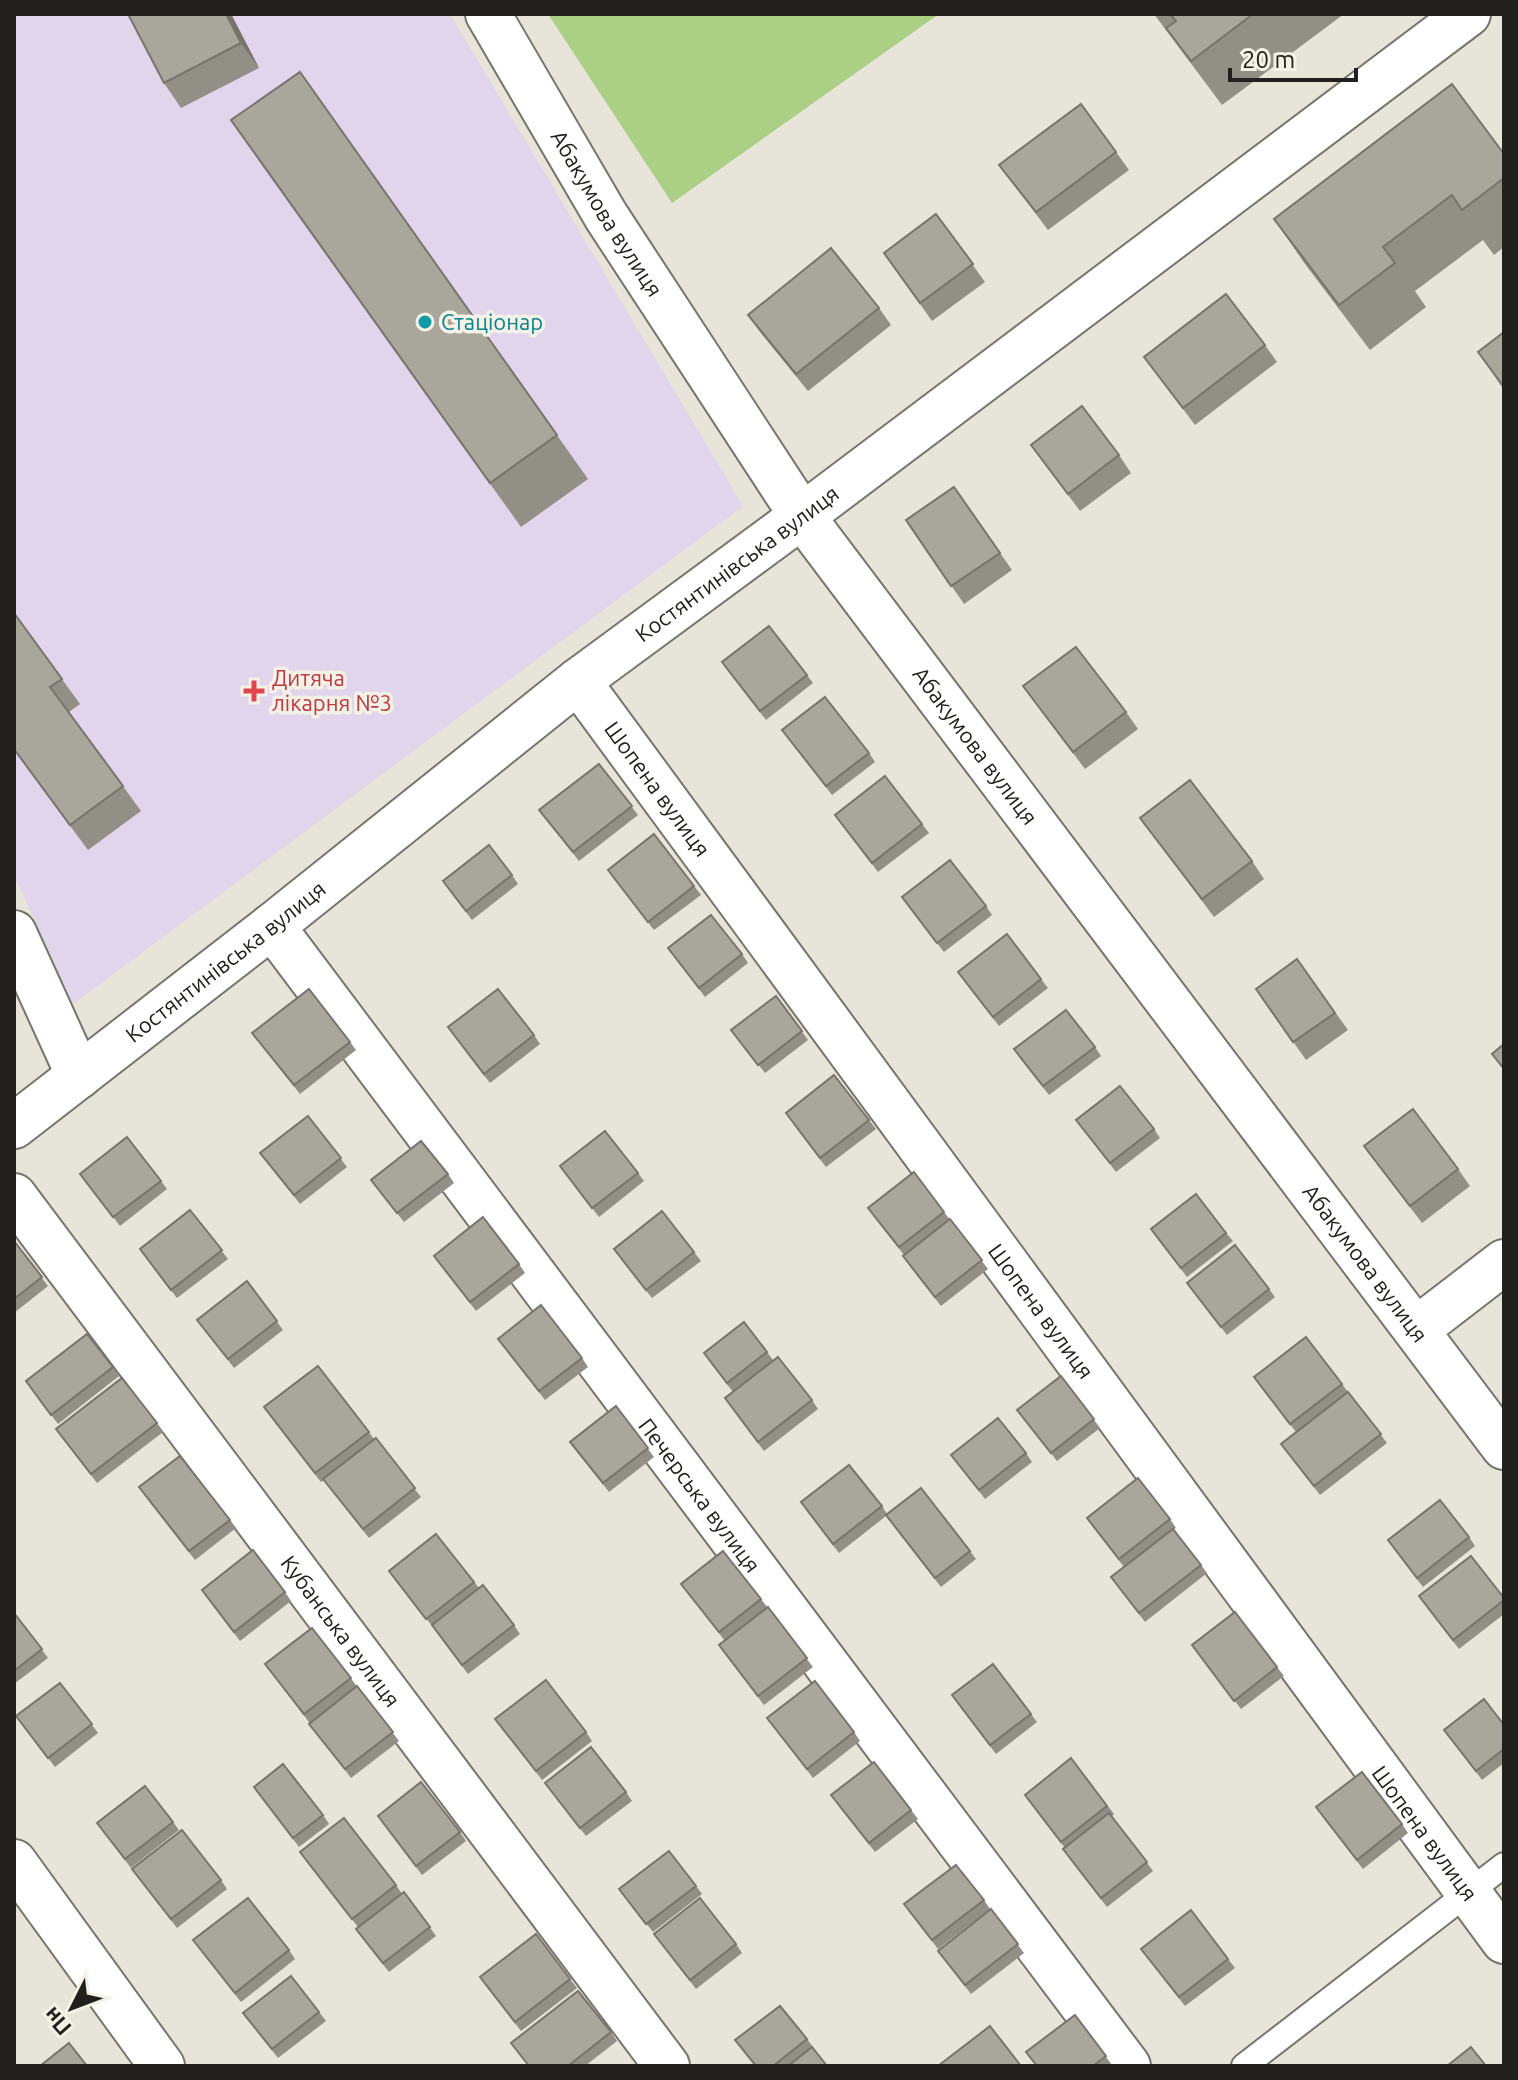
<svg xmlns="http://www.w3.org/2000/svg" width="1518" height="2080" viewBox="0 0 1518 2080" font-family="Ubuntu,sans-serif">
<rect width="100%" height="100%" fill="#e7e4d9"/>
<path fill="#e0d5ea" d="M14 14H450L743 506 73 1004 14 875Z"/>
<path fill="#abcf84" d="M548 14H939L672 203Z"/>
<g fill="none" stroke-linecap="round" stroke-linejoin="round">
<defs>
<path id="lane" d="M1244 2066 1504 1865"/>
<g id="street">
<path id="s1" d="M488 14 606 216 802 516 1504 1447"/>
<path id="s2" d="M578 681 1504 1941"/>
<path id="s3" d="M272 926 1128 2066"/>
<path d="M14 933 79 1076"/>
<path id="s4" d="M14 1126 272 926 578 681 802 516 1468 14"/>
<path id="s5" d="M14 1196 667 2066"/>
<path d="M1417 1329 1504 1262"/>
<path d="M14 1862 162 2066"/>
</g>
</defs>
<use href="#lane" stroke="#77756b" stroke-width="28"/>
<use href="#street" stroke="#77756b" stroke-width="48"/>
<use href="#lane" stroke="#fff" stroke-width="24"/>
<use href="#street" stroke="#fff" stroke-width="44"/>
</g>
<g fill="#918f86">
<path d="M231 14 259 68 181 108 164 83Z"/>
<path d="M1154 14H1344L1222 105Z"/>
<path d="M300 72 588 479 521 527 262 165Z"/>
<path d="M1116 152 1129 170 1048 230 999 165Z"/>
<path d="M1504 154V247L1494 255 1483 240 1415 291 1426 307 1370 350 1305 264 1274 219Z"/>
<path d="M936 214 985 282 932 321 884 253Z"/>
<path d="M879 308 891 325 808 391 760 332 748 315Z"/>
<path d="M1504 332V390L1478 352Z"/>
<path d="M1265 345 1277 362 1195 425 1144 357Z"/>
<path d="M1031 445 1119 455 1131 473 1080 511Z"/>
<path d="M954 487 1012 570 964 604 906 520Z"/>
<path d="M14 613 80 704 69 712 141 811 88 850 14 750Z"/>
<path d="M728 671 807 675 813 683 766 720Z"/>
<path d="M1023 686 1126 712 1138 729 1085 769Z"/>
<path d="M788 738 869 753 875 762 832 795Z"/>
<path d="M599 764 638 815 579 861 539 810Z"/>
<path d="M1140 818 1252 861 1264 879 1214 917Z"/>
<path d="M841 824H922L929 833 878 872Z"/>
<path d="M512 875 518 884 472 920 449 890Z"/>
<path d="M614 879 694 886 701 895 654 930Z"/>
<path d="M908 906H986L992 915 944 952Z"/>
<path d="M668 948 742 954 748 963 705 997Z"/>
<path d="M1297 959 1348 1030 1306 1060 1256 989Z"/>
<path d="M1041 979 1048 988 999 1026 964 981Z"/>
<path d="M776 996 808 1040 765 1073 731 1030Z"/>
<path d="M252 1033 350 1042 356 1050 300 1094Z"/>
<path d="M534 1035 540 1044 490 1083 454 1036Z"/>
<path d="M1095 1047 1101 1056 1049 1095 1020 1058Z"/>
<path d="M308 1116 347 1167 300 1204 260 1153Z"/>
<path d="M869 1120 876 1129 826 1167 792 1122Z"/>
<path d="M1076 1120 1154 1129 1160 1138 1116 1172Z"/>
<path d="M1364 1146 1458 1169 1470 1186 1422 1223Z"/>
<path d="M560 1166 638 1173 644 1181 599 1217Z"/>
<path d="M80 1174 161 1181 167 1189 120 1226Z"/>
<path d="M448 1174 454 1183 404 1222 371 1180Z"/>
<path d="M190 1210 228 1259 177 1298 146 1258Z"/>
<path d="M944 1212 988 1269 941 1306 909 1265 904 1255 874 1217Z"/>
<path d="M1226 1233 1233 1241 1187 1277 1157 1238Z"/>
<path d="M14 1241 48 1286 14 1313Z"/>
<path d="M694 1252 701 1261 652 1298 620 1258Z"/>
<path d="M440 1264H519L525 1273 476 1311Z"/>
<path d="M247 1281 283 1330 234 1368 204 1328Z"/>
<path d="M1269 1289 1275 1297 1227 1335 1193 1291Z"/>
<path d="M744 1322 773 1360 812 1400 818 1409 764 1451 731 1407 733 1392 710 1362Z"/>
<path d="M1306 1337 1387 1443 1320 1495 1281 1444 1296 1432 1254 1377Z"/>
<path d="M504 1347 582 1358 588 1367 545 1400Z"/>
<path d="M318 1366 374 1439 421 1497 369 1538 324 1480 321 1482 270 1416Z"/>
<path d="M113 1367 119 1376 58 1424 26 1381Z"/>
<path d="M1061 1376 1100 1428 1057 1461 1017 1410Z"/>
<path d="M616 1406 654 1457 609 1492 576 1450Z"/>
<path d="M157 1423 163 1432 97 1483 62 1437Z"/>
<path d="M1026 1453 1032 1462 985 1499 951 1455Z"/>
<path d="M145 1496 230 1520 236 1528 195 1560Z"/>
<path d="M882 1506 887 1514 970 1551 976 1559 941 1587 886 1516 839 1553 807 1511Z"/>
<path d="M1170 1519 1176 1528 1174 1529 1207 1573 1145 1622 1111 1577 1124 1567 1093 1527Z"/>
<path d="M436 1534 479 1588 514 1625 520 1634 468 1674 433 1627 395 1580Z"/>
<path d="M1469 1537 1475 1546 1423 1587 1394 1549Z"/>
<path d="M285 1592 291 1601 240 1641 208 1599Z"/>
<path d="M688 1593 761 1599 813 1667 764 1705 725 1654V1641Z"/>
<path d="M1504 1598V1614L1459 1649 1425 1605Z"/>
<path d="M14 1613 48 1658 14 1684Z"/>
<path d="M312 1628 399 1741 351 1778 272 1673Z"/>
<path d="M1192 1645 1277 1667 1284 1676 1241 1709Z"/>
<path d="M60 1683 98 1733 55 1767 16 1716Z"/>
<path d="M958 1704 1031 1714 1037 1722 996 1754Z"/>
<path d="M767 1718 854 1732 860 1741 813 1778Z"/>
<path d="M1504 1725V1763L1482 1780 1451 1739Z"/>
<path d="M502 1728 586 1732 592 1741 542 1780Z"/>
<path d="M1071 1758 1114 1814 1112 1816 1153 1871 1107 1907 1069 1858 1065 1848 1031 1804Z"/>
<path d="M545 1783 626 1792 632 1801 586 1836Z"/>
<path d="M260 1796 323 1815 329 1824 299 1847Z"/>
<path d="M837 1804 911 1810 918 1819 875 1852Z"/>
<path d="M378 1816 460 1832 466 1841 422 1875Z"/>
<path d="M1322 1816 1402 1824 1408 1833 1363 1869Z"/>
<path d="M173 1822 179 1830 131 1868 97 1823Z"/>
<path d="M306 1861 396 1885 402 1894 404 1892 436 1936 389 1972 362 1938 356 1929 358 1927Z"/>
<path d="M138 1878 221 1880 227 1889 177 1928Z"/>
<path d="M696 1886 702 1894 653 1932 619 1889Z"/>
<path d="M984 1900 990 1909 938 1949 904 1904Z"/>
<path d="M991 1909 1024 1953 971 1994 938 1951Z"/>
<path d="M193 1940 289 1950 295 1959 241 2002Z"/>
<path d="M660 1942 736 1944 742 1953 696 1989Z"/>
<path d="M1148 1958 1228 1959 1235 1968 1185 2006Z"/>
<path d="M291 1976 326 2021 278 2058 243 2013Z"/>
<path d="M570 1979 577 1988 521 2031 486 1986Z"/>
<path d="M1075 2015 1112 2065 1036 2066Z"/>
<path d="M611 2032 617 2041 585 2066H528Z"/>
<path d="M807 2039 827 2066H755L735 2040Z"/>
</g>
<path fill="#76746d" d="M226 14H231L259 68 241 43Z"/>
<g fill="#a9a69c" stroke="#76746d" stroke-width="2">
<path d="M128 14H226L241 43 164 83Z"/>
<path d="M1170 14H1253L1191 61 1166 28 1176 21Z"/>
<path d="M300 72 557 435 490 483 231 120Z"/>
<path d="M1452 84 1504 154V178L1462 210 1452 195 1383 247 1395 263 1339 305 1274 219Z"/>
<path d="M1081 104 1116 152 1036 212 999 165Z"/>
<path d="M936 214 973 264 920 303 884 253Z"/>
<path d="M831 248 879 308 796 374 748 315Z"/>
<path d="M1226 294 1265 345 1183 408 1144 357Z"/>
<path d="M1504 332V387L1478 352Z"/>
<path d="M1082 406 1119 455 1068 494 1031 445Z"/>
<path d="M954 487 1000 553 951 586 906 520Z"/>
<path d="M14 613 62 679 50 687 123 786 70 825 14 749Z"/>
<path d="M769 626 807 675 760 711 722 662Z"/>
<path d="M1076 647 1126 712 1073 752 1023 686Z"/>
<path d="M825 697 869 753 826 786 782 730Z"/>
<path d="M599 764 632 806 573 852 539 810Z"/>
<path d="M885 776 922 824 872 863 835 815Z"/>
<path d="M1190 780 1252 861 1202 899 1140 818Z"/>
<path d="M654 834 694 886 648 922 608 870Z"/>
<path d="M489 845 512 875 466 911 443 881Z"/>
<path d="M950 860 986 906 937 943 902 897Z"/>
<path d="M711 915 742 954 699 988 668 948Z"/>
<path d="M1007 934 1041 979 993 1017 958 972Z"/>
<path d="M1297 959 1335 1013 1293 1042 1256 989Z"/>
<path d="M309 989 350 1042 294 1085 252 1033Z"/>
<path d="M498 989 534 1035 484 1074 448 1027Z"/>
<path d="M776 996 802 1031 758 1065 731 1030Z"/>
<path d="M1066 1010 1095 1047 1043 1086 1014 1049Z"/>
<path d="M1504 1044V1069L1492 1054Z"/>
<path d="M834 1075 869 1120 820 1158 786 1113Z"/>
<path d="M1120 1086 1154 1129 1110 1163 1076 1120Z"/>
<path d="M1413 1109 1458 1169 1410 1206 1364 1146Z"/>
<path d="M308 1116 341 1158 294 1195 260 1153Z"/>
<path d="M605 1131 638 1173 592 1208 560 1166Z"/>
<path d="M127 1137 161 1181 113 1217 80 1174Z"/>
<path d="M421 1141 448 1174 397 1213 371 1180Z"/>
<path d="M914 1172 944 1212 899 1247 868 1208Z"/>
<path d="M1196 1194 1226 1233 1181 1268 1151 1229Z"/>
<path d="M190 1210 222 1250 171 1290 140 1249Z"/>
<path d="M662 1211 694 1252 646 1290 614 1249Z"/>
<path d="M483 1217 519 1264 470 1302 434 1256Z"/>
<path d="M950 1219 982 1260 935 1297 903 1256Z"/>
<path d="M14 1241 42 1277 14 1299Z"/>
<path d="M1235 1245 1269 1289 1221 1327 1187 1283Z"/>
<path d="M247 1281 277 1321 228 1359 197 1320Z"/>
<path d="M541 1305 582 1358 539 1391 498 1339Z"/>
<path d="M744 1322 767 1352 727 1383 704 1353Z"/>
<path d="M87 1334 113 1367 51 1415 26 1381Z"/>
<path d="M1306 1337 1342 1384 1290 1424 1254 1377Z"/>
<path d="M778 1357 812 1400 758 1442 725 1398Z"/>
<path d="M318 1366 369 1432 315 1473 264 1407Z"/>
<path d="M1061 1376 1094 1419 1051 1453 1017 1410Z"/>
<path d="M122 1378 157 1423 91 1474 56 1429Z"/>
<path d="M1348 1392 1381 1434 1314 1486 1281 1444Z"/>
<path d="M616 1406 648 1448 603 1483 570 1442Z"/>
<path d="M998 1418 1026 1453 979 1490 951 1455Z"/>
<path d="M376 1438 415 1488 363 1529 323 1479Z"/>
<path d="M180 1456 230 1520 189 1551 139 1487Z"/>
<path d="M849 1465 882 1506 833 1544 801 1502Z"/>
<path d="M1138 1478 1170 1519 1119 1559 1087 1518Z"/>
<path d="M921 1488 970 1551 935 1578 886 1515Z"/>
<path d="M1440 1500 1469 1537 1417 1578 1388 1540Z"/>
<path d="M1173 1529 1201 1565 1139 1613 1111 1577Z"/>
<path d="M436 1534 474 1582 426 1619 389 1571Z"/>
<path d="M253 1550 285 1592 234 1632 202 1590Z"/>
<path d="M723 1551 761 1599 719 1632 681 1584Z"/>
<path d="M1471 1556 1504 1598V1600L1453 1640 1419 1596Z"/>
<path d="M483 1585 514 1625 462 1665 432 1625Z"/>
<path d="M768 1607 807 1658 758 1696 719 1645Z"/>
<path d="M1235 1612 1277 1667 1234 1701 1192 1645Z"/>
<path d="M14 1613 42 1649 14 1671Z"/>
<path d="M312 1628 351 1678 304 1714 265 1664Z"/>
<path d="M993 1664 1031 1714 990 1745 952 1695Z"/>
<path d="M546 1680 586 1732 536 1771 495 1719Z"/>
<path d="M815 1681 854 1732 807 1769 767 1718Z"/>
<path d="M60 1683 92 1724 48 1758 16 1716Z"/>
<path d="M357 1686 393 1732 345 1769 309 1724Z"/>
<path d="M1484 1699 1504 1725V1749L1476 1771 1444 1730Z"/>
<path d="M591 1747 626 1792 580 1828 545 1783Z"/>
<path d="M1071 1758 1107 1806 1061 1842 1025 1795Z"/>
<path d="M874 1762 911 1810 869 1843 831 1795Z"/>
<path d="M283 1764 323 1815 293 1838 254 1787Z"/>
<path d="M1362 1772 1402 1824 1357 1860 1316 1807Z"/>
<path d="M421 1782 460 1832 416 1866 378 1816Z"/>
<path d="M145 1786 173 1822 125 1859 97 1823Z"/>
<path d="M1109 1813 1147 1862 1101 1898 1063 1849Z"/>
<path d="M344 1818 396 1885 352 1919 300 1852Z"/>
<path d="M182 1830 221 1880 171 1919 132 1869Z"/>
<path d="M669 1851 696 1886 646 1924 619 1889Z"/>
<path d="M956 1865 984 1900 932 1940 904 1904Z"/>
<path d="M404 1892 430 1927 383 1963 356 1929Z"/>
<path d="M248 1898 289 1950 235 1993 193 1940Z"/>
<path d="M700 1898 736 1944 690 1980 654 1934Z"/>
<path d="M991 1909 1018 1944 965 1985 938 1951Z"/>
<path d="M1191 1910 1228 1959 1179 1997 1141 1949Z"/>
<path d="M536 1934 570 1979 515 2022 480 1977Z"/>
<path d="M291 1976 319 2012 272 2049 243 2013Z"/>
<path d="M578 1991 611 2032 568 2066H529L511 2043Z"/>
<path d="M780 2006 807 2039 773 2066H756L735 2040Z"/>
<path d="M1075 2015 1106 2056 1093 2066H1037L1026 2052Z"/>
<path d="M990 2026 1021 2066H938Z"/>
<path d="M69 2043 87 2066H40Z"/>
<path d="M812 2047 827 2066H788Z"/>
<path d="M1471 2047 1486 2066H1447Z"/>
</g>
<circle fill="#0f9aa8" stroke="#f4f1e6" stroke-width="3" cx="425" cy="322" r="8"/>
<path fill="#e0444e" stroke="#f4f1e6" stroke-width="3" d="M250 679h8v8h8v8h-8v8h-8v-8h-8v-8h8z"/>
<g text-anchor="middle" stroke-width="7" stroke-linejoin="round" paint-order="stroke">
<g font-size="22" fill="#21201c" stroke="#f4f1e6">
<text dy="8" stroke="none"><textPath href="#s1" startOffset="232">Абакумова вулиця</textPath></text>
<text dy="8" stroke="none"><textPath href="#s4" startOffset="916">Костянтинівська вулиця</textPath></text>
<text dy="8" stroke="none"><textPath href="#s1" startOffset="880">Абакумова вулиця</textPath></text>
<text dy="8" stroke="none"><textPath href="#s2" startOffset="134">Шопена вулиця</textPath></text>
<text dy="8" stroke="none"><textPath href="#s4" startOffset="268">Костянтинівська вулиця</textPath></text>
<text dy="8" stroke="none"><textPath href="#s1" startOffset="1528">Абакумова вулиця</textPath></text>
<text dy="8" stroke="none"><textPath href="#s2" startOffset="782">Шопена вулиця</textPath></text>
<text dy="8" stroke="none"><textPath href="#s3" startOffset="712">Печерська вулиця</textPath></text>
<text dy="8" stroke="none"><textPath href="#s5" startOffset="544">Кубанська вулиця</textPath></text>
<text dy="8" stroke="none"><textPath href="#s2" startOffset="1430">Шопена вулиця</textPath></text>
</g>
<g font-size="22" fill="#0d838f" stroke="#f4f1e6" text-anchor="start">
<text x="441" y="330">Стаціонар</text>
</g>
<g font-size="22" fill="#be3a42" stroke="#f4f1e6" text-anchor="start">
<text x="272" y="686">Дитяча<tspan x="272" dy="25">лікарня №3</tspan></text>
</g>
</g>
<rect width="1518" height="2080" fill="none" stroke="#21201c" stroke-width="32"/>
<g transform="translate(72 2008) rotate(228)" stroke="#f4f1e6" stroke-width="6" paint-order="stroke">
<path d="M0-6L14 30L0 20L-14 30Z" fill="#21201c"/>
<text y="-12" font-size="22" font-weight="bold" text-anchor="middle" fill="#21201c">Пн</text>
</g>
<path d="M1230 68v12h126v-12" fill="none" stroke="#21201c" stroke-width="4"/>
<text x="1242" y="68" font-size="24" fill="#21201c" stroke="#f4f1e6" stroke-width="6" paint-order="stroke">20 m</text>
</svg>
